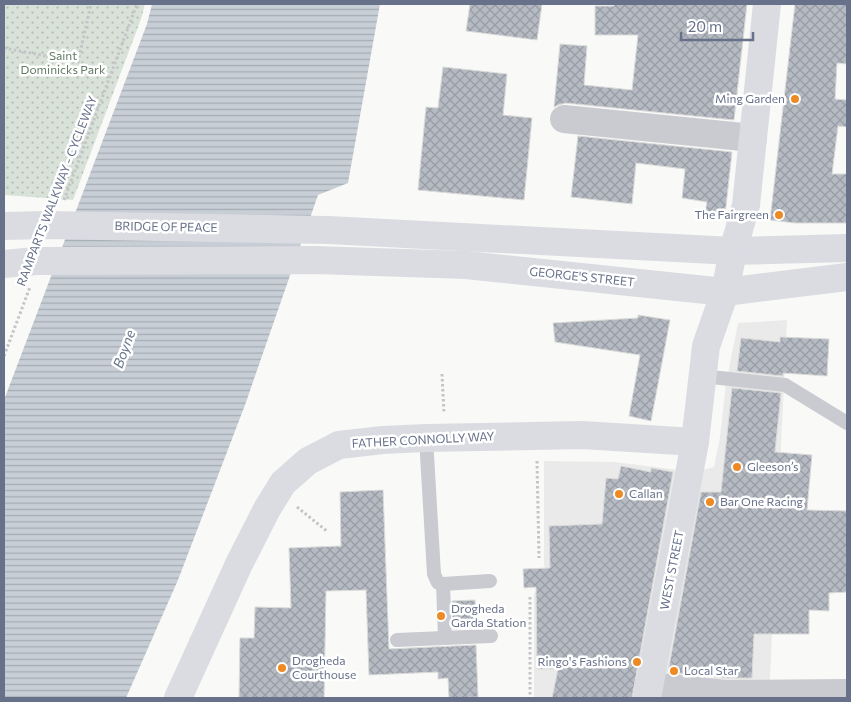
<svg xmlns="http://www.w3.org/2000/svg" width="851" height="702" viewBox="0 0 851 702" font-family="Commissioner,sans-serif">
<defs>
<pattern id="park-dots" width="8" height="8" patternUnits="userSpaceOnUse" patternTransform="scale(1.25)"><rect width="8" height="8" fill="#d9e2d8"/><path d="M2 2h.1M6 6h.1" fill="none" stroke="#b4bcb5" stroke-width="1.8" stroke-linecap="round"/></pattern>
<pattern id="water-rules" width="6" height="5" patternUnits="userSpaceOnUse" patternTransform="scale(1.25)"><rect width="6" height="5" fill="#c8ced5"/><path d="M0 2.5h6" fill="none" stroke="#a6acb3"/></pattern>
<pattern id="building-cross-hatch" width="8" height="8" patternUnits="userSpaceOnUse" patternTransform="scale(1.25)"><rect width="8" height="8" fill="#b6bac3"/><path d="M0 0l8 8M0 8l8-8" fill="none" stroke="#989ca4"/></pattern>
</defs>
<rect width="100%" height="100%" fill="#f9faf7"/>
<path fill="#eaeaea" d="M787 320 769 698H534V593L548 588 544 563V461L614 462 695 472 714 467 720 437 726 383 738 323Z"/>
<path fill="url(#park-dots)" d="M4 4H145L141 19 73 200 4 195Z"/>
<path fill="url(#water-rules)" d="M152 4H380L348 183 318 195 245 405 178 580 126 698H4V400L147 24Z"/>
<g fill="url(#building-cross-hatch)" stroke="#dbdbd9">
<path d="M470 4H542L537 40 466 31Z"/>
<path d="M614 4H747L734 120 566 103 558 105 554 107 560 44 587 46 584 85 632 90 638 35H595V6H614Z"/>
<path d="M795 4H847V64L837 63 835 99 847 100V127L838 126 832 174H847V223H795L770 220Z"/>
<path d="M443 67 507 74 503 115 532 118 524 200 418 190 426 107 438 108Z"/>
<path d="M578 136 732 152 725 215 705 213 707 202 682 198 685 169 636 163 632 204 571 197Z"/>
<path d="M638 315 670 320 651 421 629 416 640 355 555 342 553 323 638 318Z"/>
<path d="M780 337 829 339 827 376 783 373V376L737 371 741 338 780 342Z"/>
<path d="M732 388 781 393 775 452 812 455 807 510 847 511V592L829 593V611L809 610V634H754L752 678H726L668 672 701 492H721Z"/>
<path d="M621 466 651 472V468L673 472 632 698H552L558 669H537L536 587 524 588 523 569 550 568 549 526 602 524 606 478 618 479Z"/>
<path d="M383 490 389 649 476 645 478 697 449 698 448 678 438 679V672L369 675 366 590 326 591 324 698H239L240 638H254L255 607 291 608 289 548 341 546 340 492Z"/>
<path d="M475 600 477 628 453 629 452 601Z"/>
</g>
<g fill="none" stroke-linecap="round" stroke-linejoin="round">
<g stroke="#c3c4c7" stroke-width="3" stroke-dasharray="2.5 2.5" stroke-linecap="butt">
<path d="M4 48 78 62 91 4"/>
<path d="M64 200 137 4"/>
<path d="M4 356 30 287"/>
<path d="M442 374 444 413"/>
<path d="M537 461 539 558"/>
<path d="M297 507 328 532"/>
<path d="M530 597V698"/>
</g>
<g stroke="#c9cbd0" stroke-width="14">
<path d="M702 376 785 385 847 423"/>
<path d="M426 438 434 574 438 583 443 584 490 581"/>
<path d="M443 584 445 638"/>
<path d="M397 640 491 636"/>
</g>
<g stroke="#c9cbd0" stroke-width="28">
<path d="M564 119 753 138"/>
<path d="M649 686 725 694 847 693"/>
</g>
<g stroke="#dadce2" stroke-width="28">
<path d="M4 226 45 225 328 230 733 251 847 248"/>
<path d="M4 264 36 261 315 260 466 265 725 292 847 277"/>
<path d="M178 698 239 564 267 509 283 483 308 461 339 445 383 440 426 438 582 435 695 442"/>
<path d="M647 698 695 442 706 346 725 292 733 251 746 205 767 4"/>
</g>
</g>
<g fill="#ed8a23" stroke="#fff" stroke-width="2">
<circle cx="795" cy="99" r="5"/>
<circle cx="779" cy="215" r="5"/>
<circle cx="737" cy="467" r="5"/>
<circle cx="619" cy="494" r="5"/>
<circle cx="710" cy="502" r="5"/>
<circle cx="441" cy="616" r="5"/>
<circle cx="637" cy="662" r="5"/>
<circle cx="282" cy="668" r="5"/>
<circle cx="674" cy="671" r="5"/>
</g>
<g text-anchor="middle" stroke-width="5" stroke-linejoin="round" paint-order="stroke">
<g font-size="12" fill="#627a64" stroke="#fff">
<text x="63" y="60">Saint<tspan x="63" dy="14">Dominicks Park</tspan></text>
</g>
<g font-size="12" fill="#67718a" stroke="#fff" text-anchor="start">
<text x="785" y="103" text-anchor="end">Ming Garden</text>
<text x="769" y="219" text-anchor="end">The Fairgreen</text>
<text x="747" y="471">Gleeson’s</text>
<text x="629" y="498">Callan</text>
<text x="720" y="506">Bar One Racing</text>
<text x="451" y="613">Drogheda<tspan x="451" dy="14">Garda Station</tspan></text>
<text x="292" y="665">Drogheda<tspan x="292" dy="14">Courthouse</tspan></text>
<text x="627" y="666" text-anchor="end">Ringo's Fashions</text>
<text x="684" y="675">Local Star</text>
</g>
<g font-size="12" fill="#67718a" stroke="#fff">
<text transform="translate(57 191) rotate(-69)" y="4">RAMPARTS WALKWAY - CYCLEWAY</text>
<text transform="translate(166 227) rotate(1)" y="4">BRIDGE OF PEACE</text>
<text transform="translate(582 277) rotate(6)" y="4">GEORGE'S STREET</text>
<text transform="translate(423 440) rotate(-3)" y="4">FATHER CONNOLLY WAY</text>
<text transform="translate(672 570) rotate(-79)" y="4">WEST STREET</text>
</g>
<g font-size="14" font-style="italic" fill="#68788b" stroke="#fff">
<text transform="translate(124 349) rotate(-70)" y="5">Boyne</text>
</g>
</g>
<rect width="851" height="702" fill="none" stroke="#67718a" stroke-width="10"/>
<path d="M681 32v8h72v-8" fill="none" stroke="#67718a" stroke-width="2.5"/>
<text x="688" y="32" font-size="15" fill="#67718a" stroke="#ffffff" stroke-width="4" paint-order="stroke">20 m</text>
</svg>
